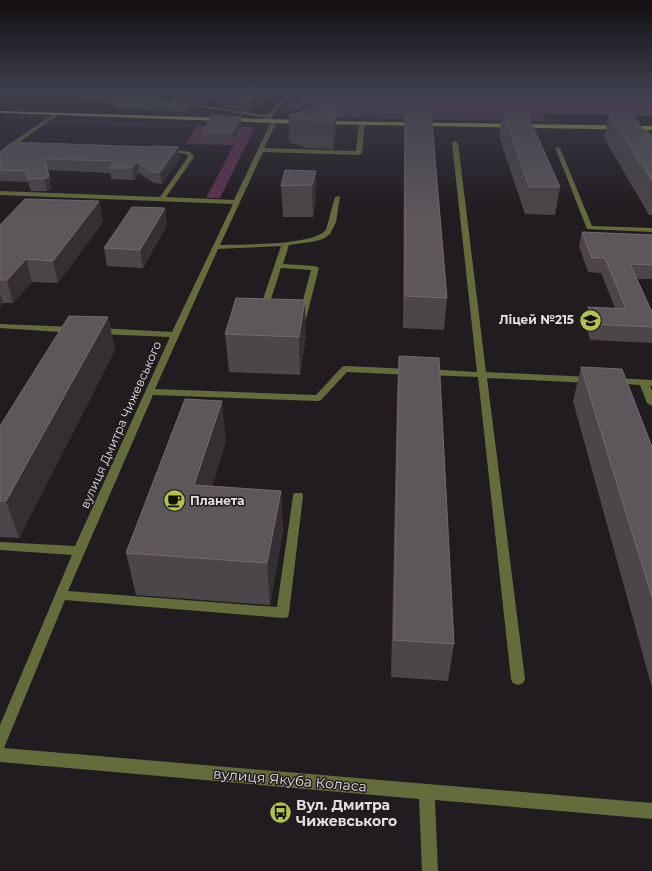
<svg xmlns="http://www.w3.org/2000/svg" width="652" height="871" viewBox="0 0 652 871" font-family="Montserrat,sans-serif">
<rect width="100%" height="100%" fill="#221b1f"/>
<g fill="#5e324e">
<path d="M302 91H652V116L544 114 546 121 297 117 300 113 313 107 281 111Z"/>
<path d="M54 121 253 127 254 129 220 198H206L234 145 186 144 197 126 50 122Z"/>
</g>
<path fill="#793c64" d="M304 91H652V116L340 108 313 106 297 102Z"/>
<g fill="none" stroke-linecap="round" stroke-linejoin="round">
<g fill="#656c3b" fill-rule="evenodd">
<path d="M189 91H194L171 103 167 102Z"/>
<path d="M290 91H294L271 117 277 122 264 148 356 151 359 123 362 121 365 123 362 153 359 155 263 152 220 245C244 244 310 246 326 230L335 197 340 196 336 222 330 234 323 239 311 242 289 245 283 264 315 266 319 268 306 319 302 321 298 319 311 270 281 268 267 311 263 313 259 311 281 246 218 249 155 389 316 395 342 367 345 366 411 369 415 372 411 375 347 372 321 400 318 401 153 395 68 591 277 607 293 496 294 493H302L303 496 289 613 288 617 283 618 65 600 4 748 652 803V819L435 800 438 871H422L419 799 0 762V725L72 555 0 550V542L75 546 170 337 99 334 95 331 99 328 172 332 233 204 0 195V191L160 197 188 157 186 154 164 151V149L166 148 190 152 194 157 166 197 234 200 271 122 266 118 178 103 180 102 267 115Z"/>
<path d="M55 113 59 114 18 143H14V141Z"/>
<path d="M644 126 652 136V142L650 141 641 128Z"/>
<path d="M455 141 458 143 486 372 590 377 595 380 590 383 487 378 525 679 523 683 518 685 513 683 511 679 478 377 427 375 423 372 427 369 477 372 452 143Z"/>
<path d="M555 147 560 148 592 226 652 228V232L587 229Z"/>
<path d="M0 324 75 327 79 330 75 333 0 328Z"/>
<path d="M614 378 652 380V386H650L652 391V406L647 403 640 385 611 383 609 381Z"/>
</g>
<g fill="#aebd50" fill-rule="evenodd">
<path d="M0 111 302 120 305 122 302 124 0 113Z"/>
<path d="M322 121 652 126V130L320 124 319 123Z"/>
</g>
</g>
<g fill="#4c4549">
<path d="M116 91H226L202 104 179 100 178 94 169 98Z"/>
<path d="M81 96 194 108 185 112 115 109 114 105 82 101Z"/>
<path d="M221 98 273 99 249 111 222 107Z"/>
<path d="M336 109V136L333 149 306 148 289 142V115Z"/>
<path d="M405 110 447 298 444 330 403 328 404 134Z"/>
<path d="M503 112 560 187 555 215 525 214 499 136Z"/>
<path d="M609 114 652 142V215H649L604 138Z"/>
<path d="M241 117V124L233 141H203L202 133Z"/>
<path d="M151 147H178L180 158 162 184 154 183 139 173 134 180 111 179 110 173 48 170 51 189 47 191H31L28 182 0 181V152Z"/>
<path d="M316 171V201L313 217H283L281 186Z"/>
<path d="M99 201 103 222 58 283 32 282 13 303H3L0 306V225Z"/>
<path d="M165 208 167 225 143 268 107 266 104 248Z"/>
<path d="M582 232 652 235V279H637L651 310H652V343L590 340 585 322 588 307 615 308 601 273 588 272 579 246Z"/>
<path d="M108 317 115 350 19 538 0 537V426Z"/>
<path d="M225 334 306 336 300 375 229 372Z"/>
<path d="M399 356 454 644 448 681 391 677 397 390Z"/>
<path d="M581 367 652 447V688L573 401Z"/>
<path d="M226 441 212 486 281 491 283 532 270 605 136 595 126 553Z"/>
</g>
<g fill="#352e32">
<path d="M0 91H10L0 94Z"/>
<path d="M168 91H186L178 92V94L169 98Z"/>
<path d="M210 91H226L202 104 201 95Z"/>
<path d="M273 91V99L249 111V102Z"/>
<path d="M193 104 194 108 185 112V108Z"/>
<path d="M336 109V136L333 149 334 121Z"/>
<path d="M241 117V124L233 141 232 133Z"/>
<path d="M178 147 180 158 162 184 160 172Z"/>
<path d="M45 159 51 189 47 191 44 179Z"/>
<path d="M137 162 139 173 134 180 132 168Z"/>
<path d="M316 171V201L313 217 312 185Z"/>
<path d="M99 201 103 222 58 283 53 261Z"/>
<path d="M165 208 167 225 143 268 140 250Z"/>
<path d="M26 259 32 282 13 303 7 280Z"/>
<path d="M0 294 3 303 0 306Z"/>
<path d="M305 300 306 336 300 375 299 337Z"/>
<path d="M108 317 115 350 19 538 6 501Z"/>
<path d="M222 401 226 441 200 527 194 485Z"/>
<path d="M281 491 283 532 270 605 267 563Z"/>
</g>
<g fill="#5d565a" stroke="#726b6f">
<path d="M93 91H111L193 104 185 108 114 105 122 101 81 96Z"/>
<path d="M181 91H210L201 95 178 92Z"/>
<path d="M226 91H272L249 102 221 98Z"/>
<path d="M315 108 336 109 334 121 306 120 289 115Z"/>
<path d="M405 110 431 111 447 298 405 296Z"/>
<path d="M503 112 527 113 560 187H529Z"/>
<path d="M609 114 633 115 652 142V181Z"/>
<path d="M212 115 241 117 232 133H202Z"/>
<path d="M12 142 151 147 152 146 178 147 160 172H152L137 162 132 168H109L115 161 45 159 49 177 44 179H28L25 171 0 170V152Z"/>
<path d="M285 170 316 171 312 185 281 186Z"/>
<path d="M25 199 99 201 53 261 26 259 7 280H0V225Z"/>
<path d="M132 207 165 208 140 250 104 248Z"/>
<path d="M582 232 652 235V265L630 264 651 310H652V327L594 324 588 307 626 309 605 258H592Z"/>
<path d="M236 298 305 300 299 337 225 334Z"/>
<path d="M69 316 108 317 6 501H0V426Z"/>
<path d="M399 356 439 358 454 644 394 640Z"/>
<path d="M581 367 622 369 652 447V597Z"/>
<path d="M185 399 222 401 194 485 281 491 267 563 126 553Z"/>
</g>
<linearGradient id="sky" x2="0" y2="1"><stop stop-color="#130f11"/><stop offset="0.43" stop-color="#3e3f4d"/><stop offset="1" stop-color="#3e3f4d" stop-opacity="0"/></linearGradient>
<rect width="652" height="213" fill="url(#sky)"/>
<defs>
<symbol id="school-disc" viewBox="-11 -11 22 22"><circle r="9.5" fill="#b3c24b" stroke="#221b1f"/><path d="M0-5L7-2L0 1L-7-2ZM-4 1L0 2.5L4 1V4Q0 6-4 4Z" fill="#111"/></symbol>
<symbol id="cafe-disc" viewBox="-11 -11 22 22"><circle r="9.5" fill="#b3c24b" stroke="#221b1f"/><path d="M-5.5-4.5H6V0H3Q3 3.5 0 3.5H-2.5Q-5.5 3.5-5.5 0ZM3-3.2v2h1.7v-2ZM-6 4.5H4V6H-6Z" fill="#111"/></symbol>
<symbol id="bus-disc" viewBox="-11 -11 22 22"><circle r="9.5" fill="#b3c24b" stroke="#221b1f"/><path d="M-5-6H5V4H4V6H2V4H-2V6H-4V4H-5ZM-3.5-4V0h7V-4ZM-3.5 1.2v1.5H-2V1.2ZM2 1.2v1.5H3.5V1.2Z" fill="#111"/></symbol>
</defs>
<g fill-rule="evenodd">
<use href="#school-disc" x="578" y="308" width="25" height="25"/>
<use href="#cafe-disc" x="162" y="488" width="25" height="25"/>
<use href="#bus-disc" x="268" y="800" width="25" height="25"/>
</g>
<g text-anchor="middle" stroke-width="3" stroke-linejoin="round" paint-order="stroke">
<g font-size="12" font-weight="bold" fill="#e3dee1" stroke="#221b1f" text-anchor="end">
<text x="574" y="324">Ліцей №215</text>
<text x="190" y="505" text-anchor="start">Планета</text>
</g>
<g font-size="12" fill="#e3dee1" stroke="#221b1f">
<text transform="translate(121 425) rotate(-66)" y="4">вулиця Дмитра Чижевського</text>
</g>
<g font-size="14" fill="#e3dee1" stroke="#221b1f">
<text transform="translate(290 780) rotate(5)" y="5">вулиця Якуба Коласа</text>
</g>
<g font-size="14" font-weight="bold" fill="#e3dee1" stroke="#221b1f" text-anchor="start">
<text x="296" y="810">Вул. Дмитра<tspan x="296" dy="16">Чижевського</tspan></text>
</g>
</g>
</svg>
